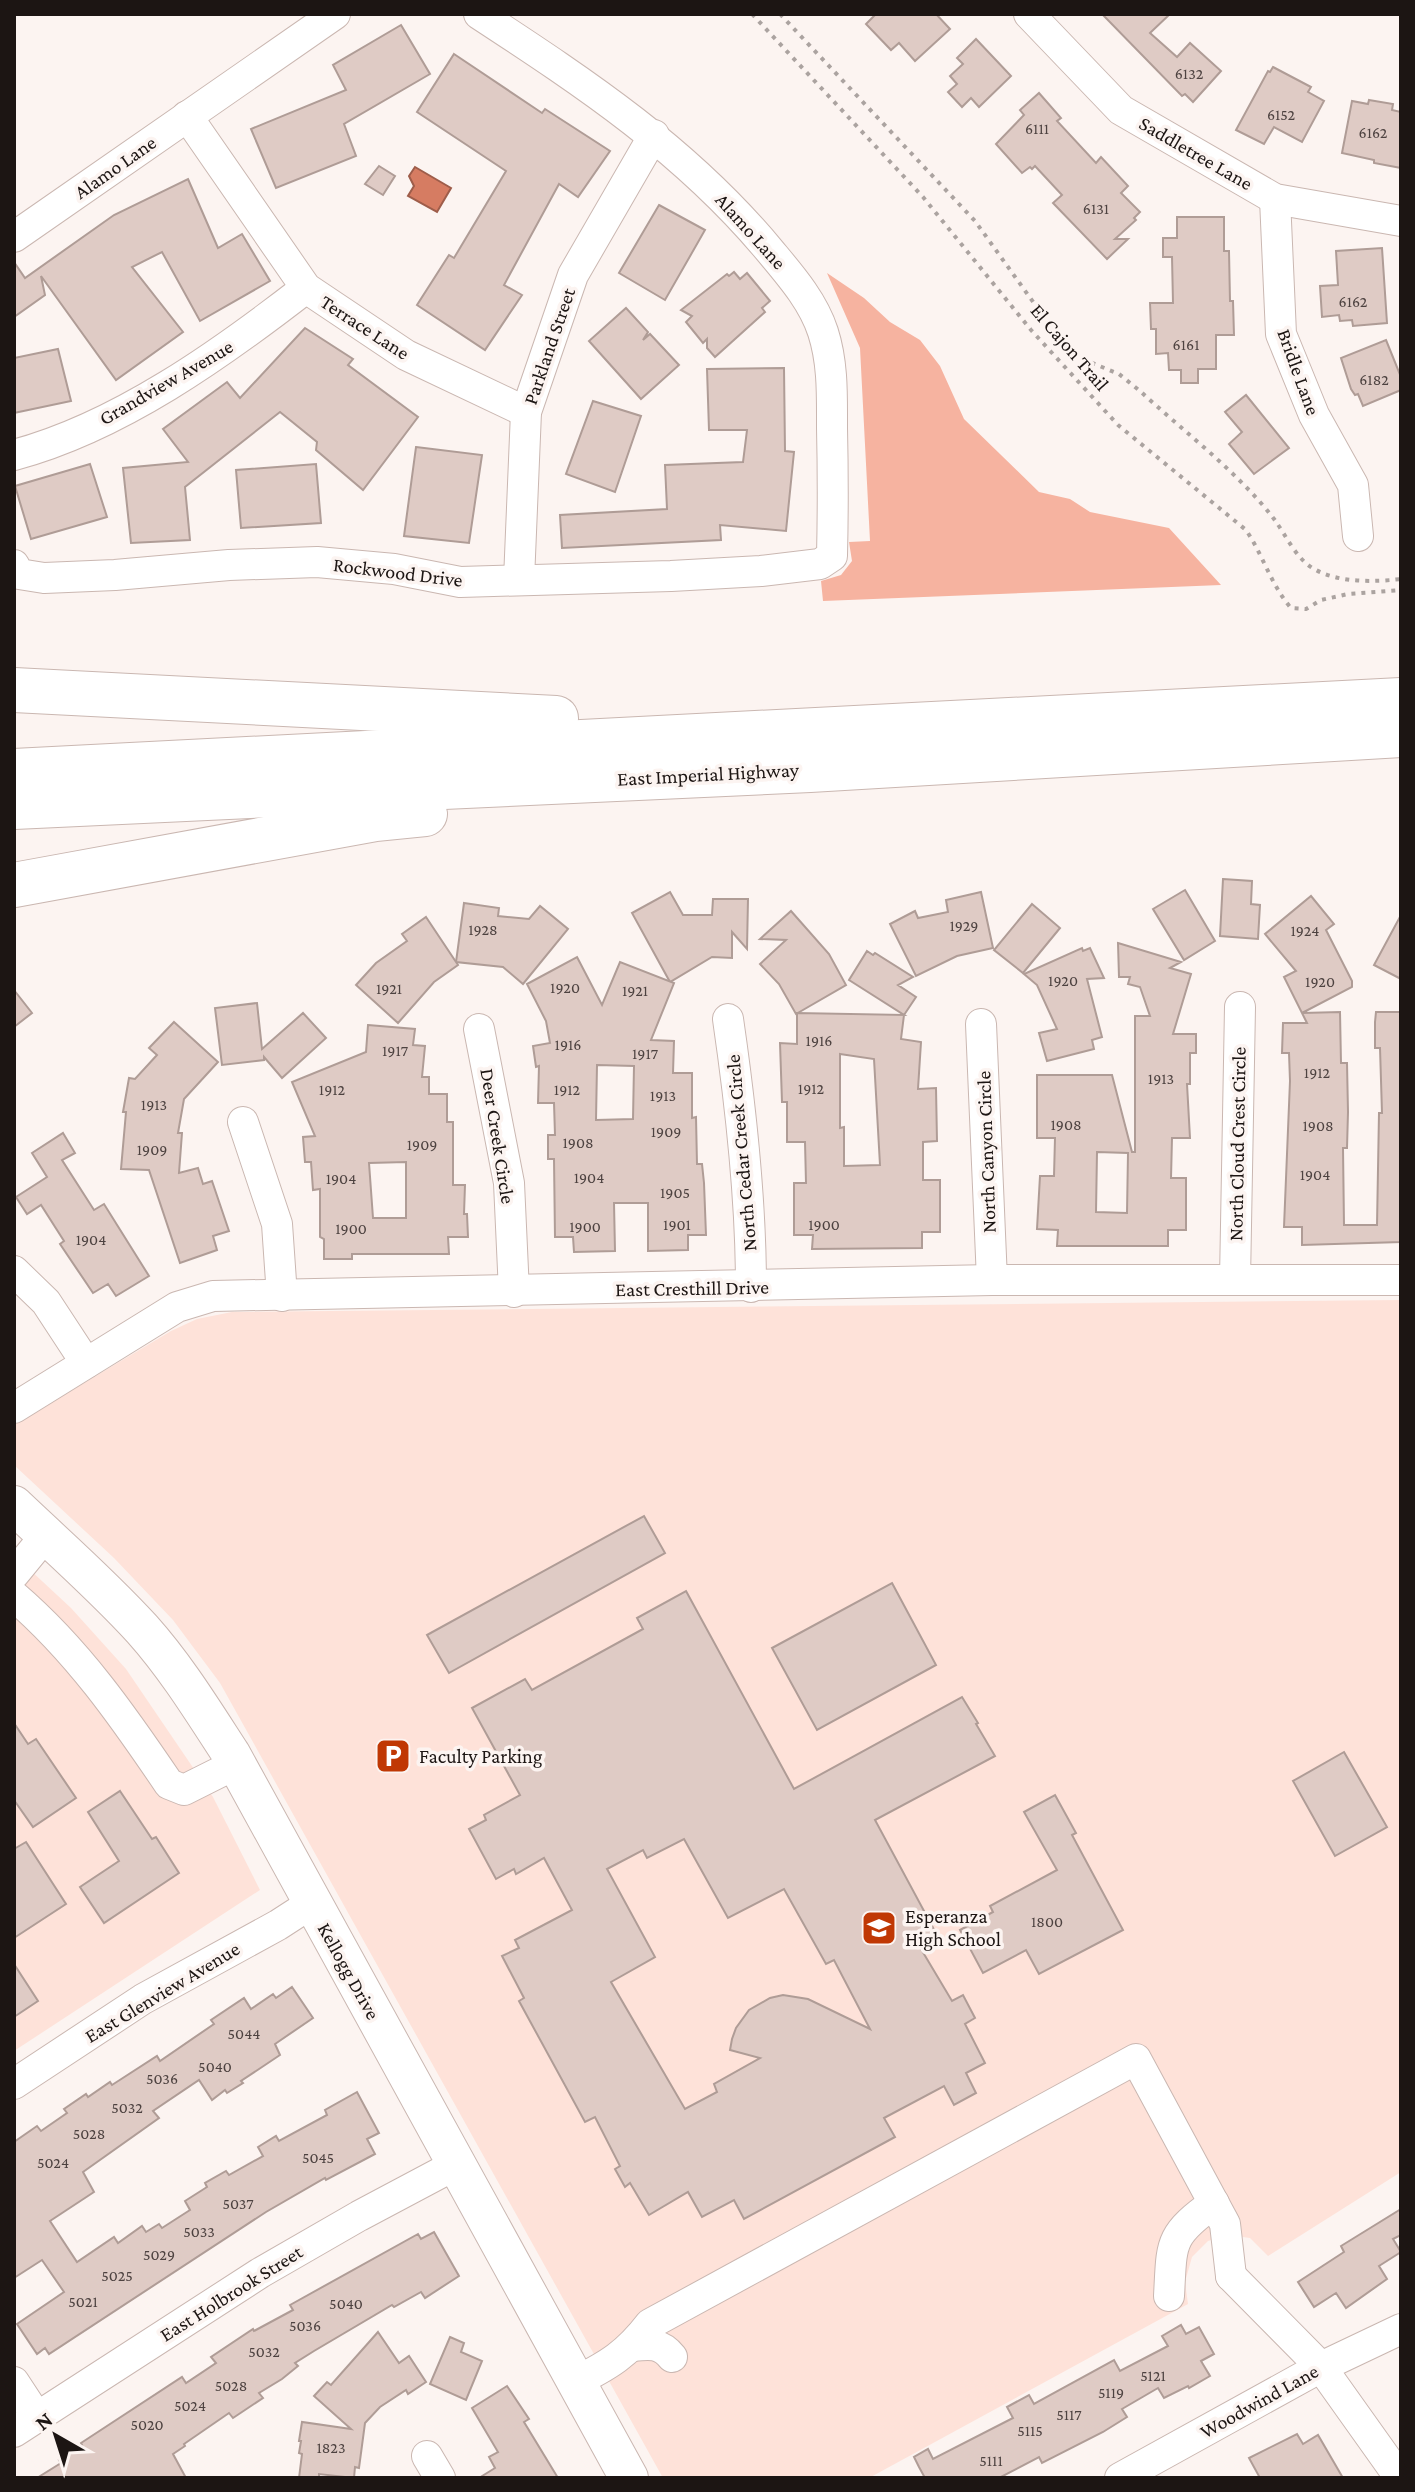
<svg xmlns="http://www.w3.org/2000/svg" width="1415" height="2492" viewBox="0 0 1415 2492" font-family="'Crimson Pro',serif">
<rect width="100%" height="100%" fill="#fcf4f1"/>
<g fill="#fee2d9">
<path d="M1401 1300V2172L1268 2256 1250 2238 1228 2235 1208 2241 1192 2257 1185 2282 1188 2304 869 2478H663L220 1683 173 1620 114 1558 14 1465V1425L171 1331 197 1319 232 1312Z"/>
<path d="M14 1555 71 1608 126 1669 213 1797 260 1890 14 2051Z"/>
</g>
<path fill="#f6b3a0" d="M827 273 864 298 890 322 920 340 940 366 964 419 1039 492 1070 499 1090 512 1169 528 1221 585 823 601 821 581 841 575 852 561 849 542 870 541 860 348Z"/>
<path fill="#d67c62" stroke="#9e5d4a" stroke-width="2" d="M415 167 451 188 437 212 408 196 414 186 409 176Z"/>
<g fill="#dfcbc5" stroke="#af9c96" stroke-width="2" fill-rule="evenodd">
<path d="M876 14H936L950 29 915 61 899 43 891 50 866 24Z"/>
<path d="M1102 14H1170L1150 33 1177 57 1190 43 1221 71 1193 102 1185 94 1182 96Z"/>
<path d="M401 25 430 74 344 124 356 156 276 188 251 129 346 90 333 65Z"/>
<path d="M976 39 1011 76 979 107 971 98 962 107 948 92 957 84 950 76 963 64 957 58Z"/>
<path d="M454 54 542 113 545 109 610 151 578 197 559 184 504 285 522 295 485 350 417 305 449 255 454 258 506 171 417 112Z"/>
<path d="M1273 67 1311 87 1308 92 1324 101 1302 142 1274 127 1264 144 1236 130 1268 71 1270 72Z"/>
<path d="M1039 93 1061 118 1057 121 1096 163 1101 157 1128 186 1121 193 1140 212 1134 218 1136 220 1115 239H1128L1107 259 1053 203 1062 195 1035 166 1032 169 1030 167 1022 173 996 144 1024 115 1020 110Z"/>
<path d="M1369 100 1393 104 1392 110 1401 112V168L1374 163V160L1342 153 1352 101 1368 104Z"/>
<path d="M379 166 395 176 383 195 365 184Z"/>
<path d="M188 179 218 248 242 234 270 281 200 321 162 252 132 267 183 332 116 380 41 276 45 295 14 317V262L25 278 114 215Z"/>
<path d="M659 205 705 230 665 300 619 273Z"/>
<path d="M1177 217H1224V251H1229L1230 301H1233L1234 335H1216V369H1198V383H1181V370H1169L1168 353 1156 354V329H1151L1150 303H1173L1172 257H1163V238H1177Z"/>
<path d="M1382 248 1387 323 1353 326 1352 320 1340 321 1339 315 1322 317 1320 286 1338 285 1336 251Z"/>
<path d="M734 272 740 279 747 273 770 301 762 308 765 312 715 357 707 348V339L703 343 686 322 692 316 681 310 727 274 729 276Z"/>
<path d="M626 308 648 332 643 340 650 334 679 365 641 399 589 341Z"/>
<path d="M305 328 353 359 348 365 418 417 363 490 316 450 317 442 280 412 185 487 190 540 131 543 123 468 188 462 163 429 227 382 240 398Z"/>
<path d="M1386 340 1401 377V390L1363 406 1358 394 1355 395 1351 389 1341 358Z"/>
<path d="M58 349 71 401 14 413V358Z"/>
<path d="M784 368 785 451 794 452 786 531 720 525 721 540 562 548 560 515 667 509 665 465 743 462 747 430H709L707 369Z"/>
<path d="M1246 395 1289 448 1254 474 1229 444 1242 432 1225 412Z"/>
<path d="M593 401 641 416 615 492 566 474Z"/>
<path d="M416 447 482 455 469 543 404 536Z"/>
<path d="M90 464 107 517 31 539 15 486Z"/>
<path d="M316 464 321 523 241 528 236 470Z"/>
<path d="M1223 879 1252 881 1251 904 1260 905 1258 939 1220 936Z"/>
<path d="M1185 890 1215 941 1184 960 1153 909Z"/>
<path d="M670 892 683 915H712L713 899H748L747 949 732 932V958L712 957 670 982 632 913Z"/>
<path d="M981 892 993 948 957 956 916 976 890 924 915 911 918 918 948 912 946 900Z"/>
<path d="M1311 896 1334 924 1326 930 1352 981V987L1302 1013 1340 1012 1341 1063H1347L1348 1112 1347 1148H1343L1344 1225H1377L1379 1113H1382L1380 1048H1375V1022L1376 1012H1401V1242L1302 1245V1227H1284L1290 1081 1289 1053H1282L1283 1023H1307L1284 977 1296 971 1265 934Z"/>
<path d="M464 903 499 908 498 916 529 919 540 906 568 929 523 984 503 967 456 962Z"/>
<path d="M1032 904 1060 928 1023 973 994 950Z"/>
<path d="M791 911 829 954 846 985 796 1014 779 984 760 964 786 940 760 939Z"/>
<path d="M1401 915V979L1374 965Z"/>
<path d="M426 917 458 965 434 982 398 1023 356 985 376 963 407 941 402 934Z"/>
<path d="M1118 943 1181 962 1170 968 1191 974 1173 1034H1196V1053H1190V1084H1187L1190 1138H1172L1171 1178H1186V1230H1168V1246H1057L1058 1230 1037 1229 1040 1176H1054L1055 1138H1037V1075H1112L1132 1152H1135V1016H1150L1140 987 1128 984 1130 977H1119ZM1097 1152 1128 1153 1127 1213 1096 1212Z"/>
<path d="M1082 948 1083 951 1090 948 1104 978 1087 979 1102 1037 1092 1040 1094 1049 1047 1061 1039 1033 1057 1029 1037 985 1024 974Z"/>
<path d="M867 951 873 955 875 953 913 977 898 985 916 997 904 1015 901 1039 921 1042 918 1089 936 1088 937 1141 923 1142V1180H940V1232H922V1248L812 1249 813 1235H794V1183H806L805 1142H787V1102H782L780 1043 797 1044V1013L904 1015 849 980ZM840 1054 874 1059 880 1165 844 1166V1127L840 1128Z"/>
<path d="M577 957 602 1005 620 962 674 983 651 1040 674 1041 673 1073H692V1118L696 1117 697 1164H702L704 1183 706 1235H688V1250L648 1251V1203H614L615 1251 574 1252 573 1237H555L554 1159H548V1135H555L554 1103H538L539 1066 536 1067 533 1046 550 1043 546 1021 527 984ZM597 1065 634 1066 633 1119 596 1120Z"/>
<path d="M14 990 32 1013 14 1027Z"/>
<path d="M257 1003 262 1049 303 1013 326 1038 282 1078 264 1057V1060L222 1065 215 1008Z"/>
<path d="M174 1022 218 1062 184 1099 178 1133H182L179 1173 198 1168 203 1184 212 1181 229 1231 213 1236 217 1250 180 1263 149 1170 121 1169 126 1112H123L129 1078 135 1079 157 1055 149 1048Z"/>
<path d="M368 1025 415 1029 413 1045 425 1046 422 1077H429V1094H447V1122H453V1185H465L464 1214H467L468 1237H448L449 1254H352V1259H324V1239L320 1237V1189L313 1190 311 1162H305L303 1137 315 1136 292 1082 366 1052ZM406 1162V1218H373L369 1163Z"/>
<path d="M63 1133 75 1153 62 1160 94 1210 104 1204 149 1276 116 1296 108 1284 93 1293 60 1244 64 1241 41 1205 27 1214 16 1197 47 1177 32 1153Z"/>
<path d="M644 1516 665 1553 449 1673 427 1635Z"/>
<path d="M892 1583 936 1665 817 1730 772 1648Z"/>
<path d="M686 1591 794 1789 962 1697 978 1723 976 1724 995 1756 875 1820 937 1935 924 1942 926 1947 921 1949 952 2001 963 1995 975 2018 965 2024 985 2063 966 2073 976 2093 954 2105 944 2086 884 2118 895 2137 744 2219 734 2200 702 2217 688 2192 649 2215 630 2183 625 2187 615 2169 620 2166 595 2117 585 2122 519 2001 524 1998 502 1956 519 1948 515 1940 572 1910 544 1858 516 1874 514 1869 496 1879 469 1829 486 1820 484 1815 520 1795 472 1708 525 1679 532 1690 643 1629 637 1618ZM684 1839 728 1918 784 1889 826 1964 834 1960 870 2029 808 1999 783 1995 770 1998 749 2010 736 2028 732 2039 730 2050 760 2058 714 2084 717 2092 685 2109 611 1982 655 1957 607 1869 643 1850 647 1858Z"/>
<path d="M14 1723 28 1744 36 1739 76 1798 33 1827 14 1800Z"/>
<path d="M1344 1752 1387 1827 1335 1856 1293 1781Z"/>
<path d="M120 1791 152 1839 156 1837 179 1873 104 1923 80 1887 119 1861 88 1812Z"/>
<path d="M1055 1795 1076 1833 1072 1835 1123 1930 1039 1974 1026 1950 983 1973 960 1930 993 1912 990 1906 1057 1870 1024 1812Z"/>
<path d="M26 1842 66 1904 14 1938V1849Z"/>
<path d="M14 1964 38 2001 14 2017Z"/>
<path d="M292 1987 313 2018 275 2044 280 2055 241 2081 243 2083 227 2093 225 2090 212 2100 199 2080 153 2111 159 2118 83 2172 94 2192 50 2221 77 2262 114 2237 118 2243 142 2226 146 2232 159 2224 162 2228 190 2210 185 2201 207 2187 205 2183 226 2171 229 2175 263 2156 258 2147 276 2136 279 2141 327 2115 325 2110 357 2092 379 2133 367 2139 375 2154 326 2180 325 2178 266 2212 49 2354 45 2348 37 2354 17 2324 64 2292 42 2260 14 2278V2142L37 2126 41 2131 67 2113 64 2109 86 2094 88 2097 110 2082 112 2085 157 2056 160 2061 214 2024 211 2020 244 1998 251 2009 273 1994 276 1998Z"/>
<path d="M1401 2209V2235L1393 2239 1401 2252 1379 2266 1387 2279 1346 2308 1336 2293 1314 2307 1298 2282 1344 2252 1341 2246Z"/>
<path d="M434 2232 459 2276 425 2298 421 2292 394 2307 392 2305 314 2351 295 2363 298 2366 282 2379 259 2393 263 2398 233 2418 229 2413 184 2444 185 2446 173 2454 186 2478H37L61 2463 59 2460 82 2445 81 2443 182 2377 186 2383 216 2363 211 2357 253 2329 254 2331 293 2310 290 2305 418 2234 421 2239Z"/>
<path d="M1181 2325 1186 2334 1199 2327 1214 2354 1201 2361 1210 2376 1189 2388 1188 2386 1164 2398 1158 2388 1122 2409 1127 2417 1103 2432 1042 2463 1039 2457 999 2478H925L919 2467 914 2457 928 2449 933 2459 1013 2418 1007 2407 1029 2395 1034 2404 1114 2360 1120 2371 1168 2346 1162 2336Z"/>
<path d="M378 2332 399 2363 409 2356 426 2382 408 2394 406 2390 380 2407 365 2423 359 2468 355 2467 354 2478 319 2474V2478H299L302 2454 299 2453 301 2441H299L302 2422 351 2429 314 2396 327 2382 331 2385Z"/>
<path d="M450 2337 464 2343 461 2352 482 2361 466 2400 430 2384Z"/>
<path d="M507 2386 529 2419 524 2422 558 2478H479L495 2468 489 2457 498 2452 472 2408Z"/>
<path d="M1297 2434 1303 2444 1318 2435 1343 2478H1260L1249 2458Z"/>
</g>
<g fill="none" stroke-linecap="round" stroke-linejoin="round">
<defs>
<g id="minor">
<path d="M1029 14 1121 110 1275 199 1401 221"/>
<path d="M187 116 306 288 406 355 526 412"/>
<path d="M1275 199 1281 334 1314 415 1353 485 1358 536"/>
<path d="M14 237 335 14"/>
<path d="M14 455C119 427 221 354 306 288"/>
<path d="M14 565 19 574 44 578 115 575 229 565 317 562 394 569 460 582 671 576 761 571 820 564 832 556C833 513 833 471 832 428 832 395 833 363 823 332 813 301 790 275 770 251 687 151 586 84 479 14"/>
<path d="M519 580 526 412 573 275 654 135"/>
<path d="M728 1019C741 1108 751 1197 751 1287"/>
<path d="M981 1024 992 1280"/>
<path d="M479 1029 509 1183 514 1292"/>
<path d="M243 1122 277 1224 282 1296"/>
<path d="M14 1271 46 1302 86 1363"/>
<path d="M1235 1280 1240 1007"/>
<path d="M14 1408 177 1307 213 1296 992 1280H1401"/>
<path d="M14 1574 46 1535"/>
<path d="M14 1596C77 1650 123 1716 169 1784L184 1790 236 1764"/>
<path d="M14 2084 143 1999 278 1925 312 1903"/>
<path d="M1231 2276 1321 2367 1400 2478"/>
<path d="M1169 2296C1172 2243 1168 2236 1214 2203"/>
<path d="M633 2346C650 2344 661 2343 672 2357"/>
<path d="M14 2382 37 2417"/>
<path d="M575 2382C609 2365 627 2354 650 2324L1136 2059 1225 2224 1231 2276"/>
<path d="M14 2432 260 2273 359 2216 455 2165"/>
<path d="M427 2456 440 2478"/>
<path d="M1120 2478 1321 2367 1401 2329"/>
</g>
<path id="major" d="M14 1505C57 1546 102 1585 142 1629 176 1667 203 1711 231 1754L629 2478"/>
<g id="highway">
<path d="M14 690 556 718"/>
<path d="M14 771 1401 700"/>
<path d="M14 807 810 770 1401 735"/>
<path d="M14 885 375 819 425 814"/>
</g>
</defs>
<use href="#minor" stroke="#cab7b1" stroke-width="32"/>
<use href="#major" stroke="#cab7b1" stroke-width="40"/>
<use href="#highway" stroke="#cab7b1" stroke-width="46"/>
<g stroke="#aba3a0" stroke-width="4" stroke-dasharray="4 6" stroke-linecap="butt">
<path d="M752 14 923 197 1031 330 1118 425 1246 530C1263 555 1271 585 1291 608L1306 609 1321 600 1348 594 1401 590"/>
<path d="M780 14 975 221 1064 345 1080 358 1119 374 1140 391C1181 429 1240 474 1274 519 1286 535 1297 561 1316 570 1340 583 1375 582 1401 579"/>
</g>
<use href="#minor" stroke="#fff" stroke-width="30"/>
<use href="#major" stroke="#fff" stroke-width="38"/>
<use href="#highway" stroke="#fff" stroke-width="44"/>
</g>
<defs>
<symbol id="parking-square" viewBox="-11 -11 22 22"><rect x="-9" y="-9" width="18" height="18" rx="4" fill="#c03804" stroke="#fcf4f1"/><path d="M-3.5-5.5H1a3.5 3.5 0 0 1 0 7H-1V5.5H-3.5ZM-1-3.4V-.6H.8a1.4 1.4 0 0 0 0-2.8Z" fill="#fff"/></symbol>
<symbol id="school-square" viewBox="-11 -11 22 22"><rect x="-9" y="-9" width="18" height="18" rx="4" fill="#c03804" stroke="#fcf4f1"/><path d="M0-5L7-2L0 1L-7-2ZM-4 1L0 2.5L4 1V4Q0 6-4 4Z" fill="#fff"/></symbol>
</defs>
<g fill-rule="evenodd">
<use href="#parking-square" x="373" y="1736" width="40" height="40"/>
<use href="#school-square" x="859" y="1908" width="40" height="40"/>
</g>
<g text-anchor="middle" stroke-width="7" stroke-linejoin="round" paint-order="stroke">
<g font-size="16" fill="#4d4240">
<text x="1189" y="79">6132</text>
<text x="1281" y="120">6152</text>
<text x="1037" y="134">6111</text>
<text x="1373" y="138">6162</text>
<text x="1096" y="214">6131</text>
<text x="1353" y="307">6162</text>
<text x="1186" y="350">6161</text>
<text x="1374" y="385">6182</text>
<text x="964" y="931">1929</text>
<text x="483" y="935">1928</text>
<text x="1305" y="936">1924</text>
<text x="1063" y="986">1920</text>
<text x="1320" y="987">1920</text>
<text x="565" y="993">1920</text>
<text x="389" y="994">1921</text>
<text x="635" y="996">1921</text>
<text x="819" y="1046">1916</text>
<text x="568" y="1050">1916</text>
<text x="395" y="1056">1917</text>
<text x="645" y="1059">1917</text>
<text x="1317" y="1078">1912</text>
<text x="1161" y="1084">1913</text>
<text x="811" y="1094">1912</text>
<text x="332" y="1095">1912</text>
<text x="567" y="1095">1912</text>
<text x="663" y="1101">1913</text>
<text x="154" y="1110">1913</text>
<text x="1066" y="1130">1908</text>
<text x="1318" y="1131">1908</text>
<text x="666" y="1137">1909</text>
<text x="578" y="1148">1908</text>
<text x="422" y="1150">1909</text>
<text x="152" y="1155">1909</text>
<text x="1315" y="1180">1904</text>
<text x="589" y="1183">1904</text>
<text x="341" y="1184">1904</text>
<text x="675" y="1198">1905</text>
<text x="677" y="1230">1901</text>
<text x="824" y="1230">1900</text>
<text x="585" y="1232">1900</text>
<text x="351" y="1234">1900</text>
<text x="91" y="1245">1904</text>
<text x="1047" y="1927">1800</text>
<text x="244" y="2039">5044</text>
<text x="215" y="2072">5040</text>
<text x="162" y="2084">5036</text>
<text x="127" y="2113">5032</text>
<text x="89" y="2139">5028</text>
<text x="318" y="2163">5045</text>
<text x="53" y="2168">5024</text>
<text x="238" y="2209">5037</text>
<text x="199" y="2237">5033</text>
<text x="159" y="2260">5029</text>
<text x="117" y="2281">5025</text>
<text x="83" y="2307">5021</text>
<text x="346" y="2309">5040</text>
<text x="305" y="2331">5036</text>
<text x="264" y="2357">5032</text>
<text x="1153" y="2381">5121</text>
<text x="231" y="2391">5028</text>
<text x="1111" y="2398">5119</text>
<text x="190" y="2411">5024</text>
<text x="1069" y="2420">5117</text>
<text x="147" y="2430">5020</text>
<text x="1030" y="2436">5115</text>
<text x="331" y="2453">1823</text>
<text x="991" y="2466">5111</text>
</g>
<g font-size="20" fill="#1c1513" stroke="#fcf4f1">
<text transform="translate(1196 153) rotate(30)" y="7">Saddletree Lane</text>
<text transform="translate(115 167) rotate(-35)" y="7">Alamo Lane</text>
<text transform="translate(751 231) rotate(48)" y="7">Alamo Lane</text>
<text transform="translate(365 327) rotate(33)" y="7">Terrace Lane</text>
<text transform="translate(549 346) rotate(-71)" y="7">Parkland Street</text>
<text transform="translate(1070 347) rotate(49)" y="7">El Cajon Trail</text>
<text transform="translate(1299 372) rotate(70)" y="7">Bridle Lane</text>
<text transform="translate(166 382) rotate(-30)" y="7">Grandview Avenue</text>
<text transform="translate(398 572) rotate(7)" y="7">Rockwood Drive</text>
<text transform="translate(708 774) rotate(-3)" y="7">East Imperial Highway</text>
<text transform="translate(498 1136) rotate(81)" y="7">Deer Creek Circle</text>
<text transform="translate(1237 1144) rotate(-89)" y="7">North Cloud Crest Circle</text>
<text transform="translate(986 1152) rotate(-92)" y="7">North Canyon Circle</text>
<text transform="translate(741 1153) rotate(-95)" y="7">North Cedar Creek Circle</text>
<text transform="translate(692 1288) rotate(-1)" y="7">East Cresthill Drive</text>
<text transform="translate(349 1971) rotate(61)" y="7">Kellogg Drive</text>
<text transform="translate(162 1992) rotate(-31)" y="7">East Glenview Avenue</text>
<text transform="translate(231 2293) rotate(-32)" y="7">East Holbrook Street</text>
<text transform="translate(1259 2401) rotate(-29)" y="7">Woodwind Lane</text>
</g>
<g font-size="20" fill="#1c1513" stroke="#fcf4f1" text-anchor="start">
<text x="419" y="1763">Faculty Parking</text>
<text x="905" y="1923">Esperanza<tspan x="905" dy="23">High School</tspan></text>
</g>
</g>
<rect width="1415" height="2492" fill="none" stroke="#1c1513" stroke-width="32"/>
<g transform="translate(56 2436) rotate(321)" stroke="#fcf4f1" stroke-width="6" paint-order="stroke">
<path d="M0-6L14 30L0 20L-14 30Z" fill="#1c1513"/>
<text y="-12" font-size="22" font-weight="bold" text-anchor="middle" fill="#1c1513">N</text>
</g>
</svg>
